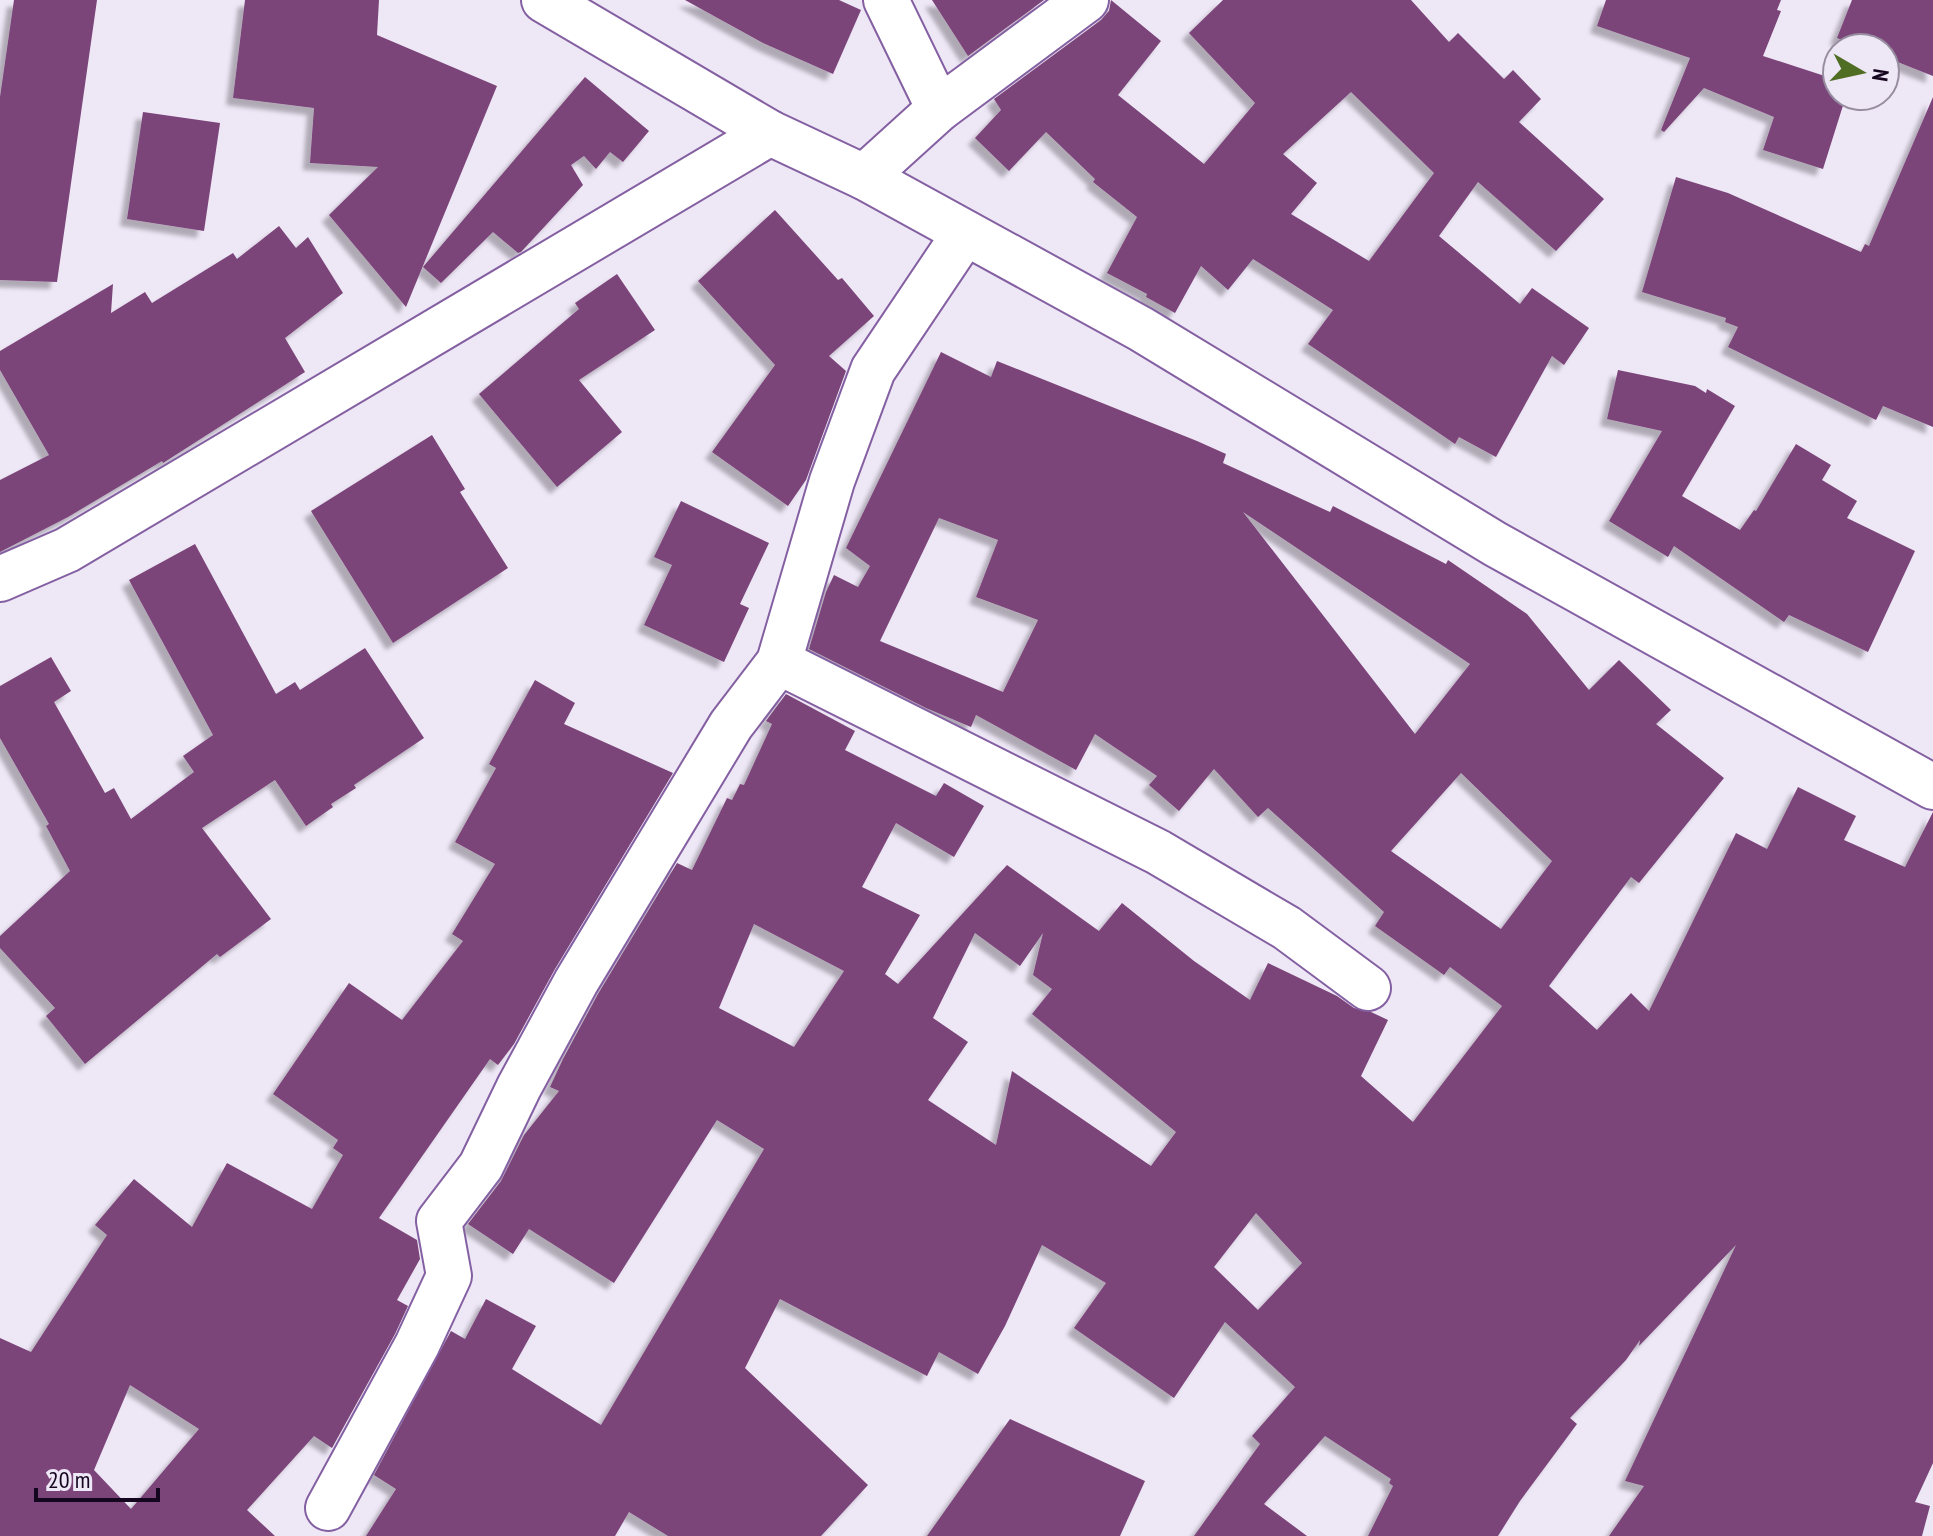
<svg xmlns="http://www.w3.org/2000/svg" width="1933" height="1536" viewBox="0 0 1933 1536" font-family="'PT Sans Narrow',sans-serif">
<defs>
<filter id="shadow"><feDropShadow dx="-7" dy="7" stdDeviation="2" flood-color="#0004"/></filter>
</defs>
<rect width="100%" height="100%" fill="#eee7f6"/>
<g fill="#7c447a" fill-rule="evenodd" filter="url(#shadow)">
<path d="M14 0H97L57 282 0 280V97Z"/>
<path d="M245 0H379L377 35 497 86 406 307 329 215 378 167 310 163 314 108 233 98Z"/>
<path d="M685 0H839L861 10 833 74 763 43Z"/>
<path d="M932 0H1044L968 56Z"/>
<path d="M1111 0 1161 41 1118 95 1204 164 1255 103 1189 33 1223 0H1411L1449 42 1458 33 1504 79 1513 70 1541 99 1519 122 1604 199 1556 251 1478 182 1439 236 1520 304 1532 288 1589 328 1564 365 1552 356 1496 457 1459 437 1455 444 1308 344 1333 310 1253 259 1228 290 1201 266 1175 313 1146 297 1147 294 1107 273 1137 217 1093 182 1095 179 1046 132 1009 171 975 138 1001 110 994 99 1101 20 1109 11ZM1351 92 1434 173 1369 261 1291 214 1317 183 1283 154Z"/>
<path d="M1606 0H1781L1777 10 1781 11 1763 56 1837 80V96H1846L1823 169 1763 150 1774 117 1704 88 1664 132 1661 130 1690 58 1597 26Z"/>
<path d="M1852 0H1933V76L1885 57V48H1862L1837 38Z"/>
<path d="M585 77 649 131 623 162 610 152 596 169 584 156 571 165 583 185 521 252 518 253 493 232 441 283 423 267Z"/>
<path d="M1933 97V427L1883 406 1876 420 1728 347 1738 327 1725 322 1726 318 1642 292 1676 177 1728 193 1861 252 1865 244 1869 246Z"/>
<path d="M143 112 220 123 204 231 127 219Z"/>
<path d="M775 210 838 280 842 278 874 316 829 356 846 371 806 480 788 506 712 452 775 365 698 281Z"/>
<path d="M279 226 296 248 308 237 343 293 285 338 305 372 163 463 162 461 68 517 0 552V480L49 455 0 370V351L113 284 111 313 145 292 152 303 233 253 237 259Z"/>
<path d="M617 274 655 330 579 380 622 432 557 487 479 394 579 309 575 303Z"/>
<path d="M941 352 991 377 997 361 1197 441 1226 454 1223 463 1330 512 1333 506 1446 564 1448 560 1527 614 1589 690 1619 660 1671 710 1656 724 1724 778 1639 883 1631 877 1549 986 1597 1030 1631 993 1649 1011 1736 833 1767 849 1798 787 1856 816 1844 840 1905 867 1933 812V1463L1915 1502 1930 1506 1922 1536H1609L1644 1486 1625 1481 1736 1245 1639 1346 1640 1340 1626 1360 1570 1418 1577 1424 1520 1501 1498 1536H1368L1393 1486 1389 1483 1391 1479 1325 1436 1264 1504 1307 1536H1194L1260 1444 1252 1436 1295 1387 1225 1322 1174 1398 1074 1328 1106 1283 1042 1245 1005 1326 978 1374 939 1352 927 1376 780 1299 745 1368 868 1485 821 1536H668L629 1512 615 1536H366L396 1489 374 1475 451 1331 465 1339 486 1299 536 1326 512 1369 601 1425 764 1149 717 1120 614 1283 529 1229 513 1254 468 1224 501 1181 524 1135 559 1091 550 1087 563 1059 598 994 677 863 692 870 727 798 732 800 740 784 744 785 772 724 766 721 786 694 855 731 845 750 936 796 944 783 984 806 954 857 896 823 862 887 920 915 885 974 898 984 1007 865 1099 931 1122 903 1194 961 1250 1000 1268 963 1337 996 1354 1008 1371 1012 1388 1020 1361 1076 1413 1122 1502 1006 1450 967 1444 975 1375 926 1384 912 1268 808 1258 817 1214 769 1179 811 1149 785 1157 776 1095 734 1076 770 976 715 971 727 926 708 809 649 826 592 834 575 858 587 870 566 846 548ZM1243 512 1470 664 1415 734ZM939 518 998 540 976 597 1038 620 1003 692 880 641ZM1461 773 1552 861 1501 929 1391 851ZM754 924 844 971 794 1047 719 1008ZM975 933 1020 966 1043 933 1033 975 1052 989 1032 1014 1176 1132 1151 1166 1012 1071 996 1145 928 1100 968 1042 933 1018ZM1256 1213 1302 1263 1258 1310 1214 1267Z"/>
<path d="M1618 370 1695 386 1706 393 1707 389 1735 406 1682 496 1740 530 1754 510 1756 511 1796 444 1831 465 1822 480 1857 501 1847 518 1915 551 1868 652 1789 615 1784 622 1674 546 1668 557 1609 521 1662 431 1607 419Z"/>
<path d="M432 435 465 489 460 492 508 568 393 643 311 511Z"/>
<path d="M681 501 769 543 740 604 749 608 724 662 644 625 672 565 654 557Z"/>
<path d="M195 544 276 694 295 682 300 690 365 648 424 738 354 785 356 788 331 804 333 807 306 826 275 780 202 828 271 919 220 957 217 954 85 1064 46 1016 55 1008 0 948V936L70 871 46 826 49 824 0 738V686L51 657 71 691 54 702 105 793 114 788 131 819 194 772 183 756 213 735 129 580Z"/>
<path d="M535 680 575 703 564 724 673 773 555 969 514 1044 498 1065 490 1059 379 1218 417 1240 420 1259 397 1300 408 1306 395 1334 332 1448 314 1436 247 1510 275 1536H0V1338L31 1352 107 1235 95 1225 134 1179 192 1227 227 1163 312 1209 343 1155 333 1148 338 1140 273 1094 349 983 402 1020 463 941 452 934 495 864 455 842 496 768 489 764ZM130 1385 199 1429 131 1509 94 1470Z"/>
<path d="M1010 1419 1145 1481 1120 1536H927Z"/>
</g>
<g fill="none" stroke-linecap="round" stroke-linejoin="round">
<defs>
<g id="street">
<path d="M544 0 770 133 864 177 1141 329 1495 544 1933 787"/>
<path d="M886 0 939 109"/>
<path d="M864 177 939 109 1086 0"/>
<path d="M0 579 67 550 770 133"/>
<path d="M779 662 1158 852 1287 928 1368 988"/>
<path d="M328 1508 417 1345 449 1276 439 1221 481 1166 519 1087 576 982 731 725 779 662 832 481 873 370 965 233"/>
</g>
</defs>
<use href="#street" stroke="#8460a2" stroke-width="48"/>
<use href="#street" stroke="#fff" stroke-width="44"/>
</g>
<g transform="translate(1861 72) rotate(99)"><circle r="38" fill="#eee7f6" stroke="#978da0" stroke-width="2"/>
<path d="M0-6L14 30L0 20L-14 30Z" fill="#506e23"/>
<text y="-12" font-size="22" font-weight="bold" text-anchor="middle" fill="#15061f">N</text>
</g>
<path d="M36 1488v12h122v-12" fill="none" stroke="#15061f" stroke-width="4"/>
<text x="48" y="1488" font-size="24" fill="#15061f" stroke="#eee7f6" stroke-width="6" paint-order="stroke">20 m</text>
</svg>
